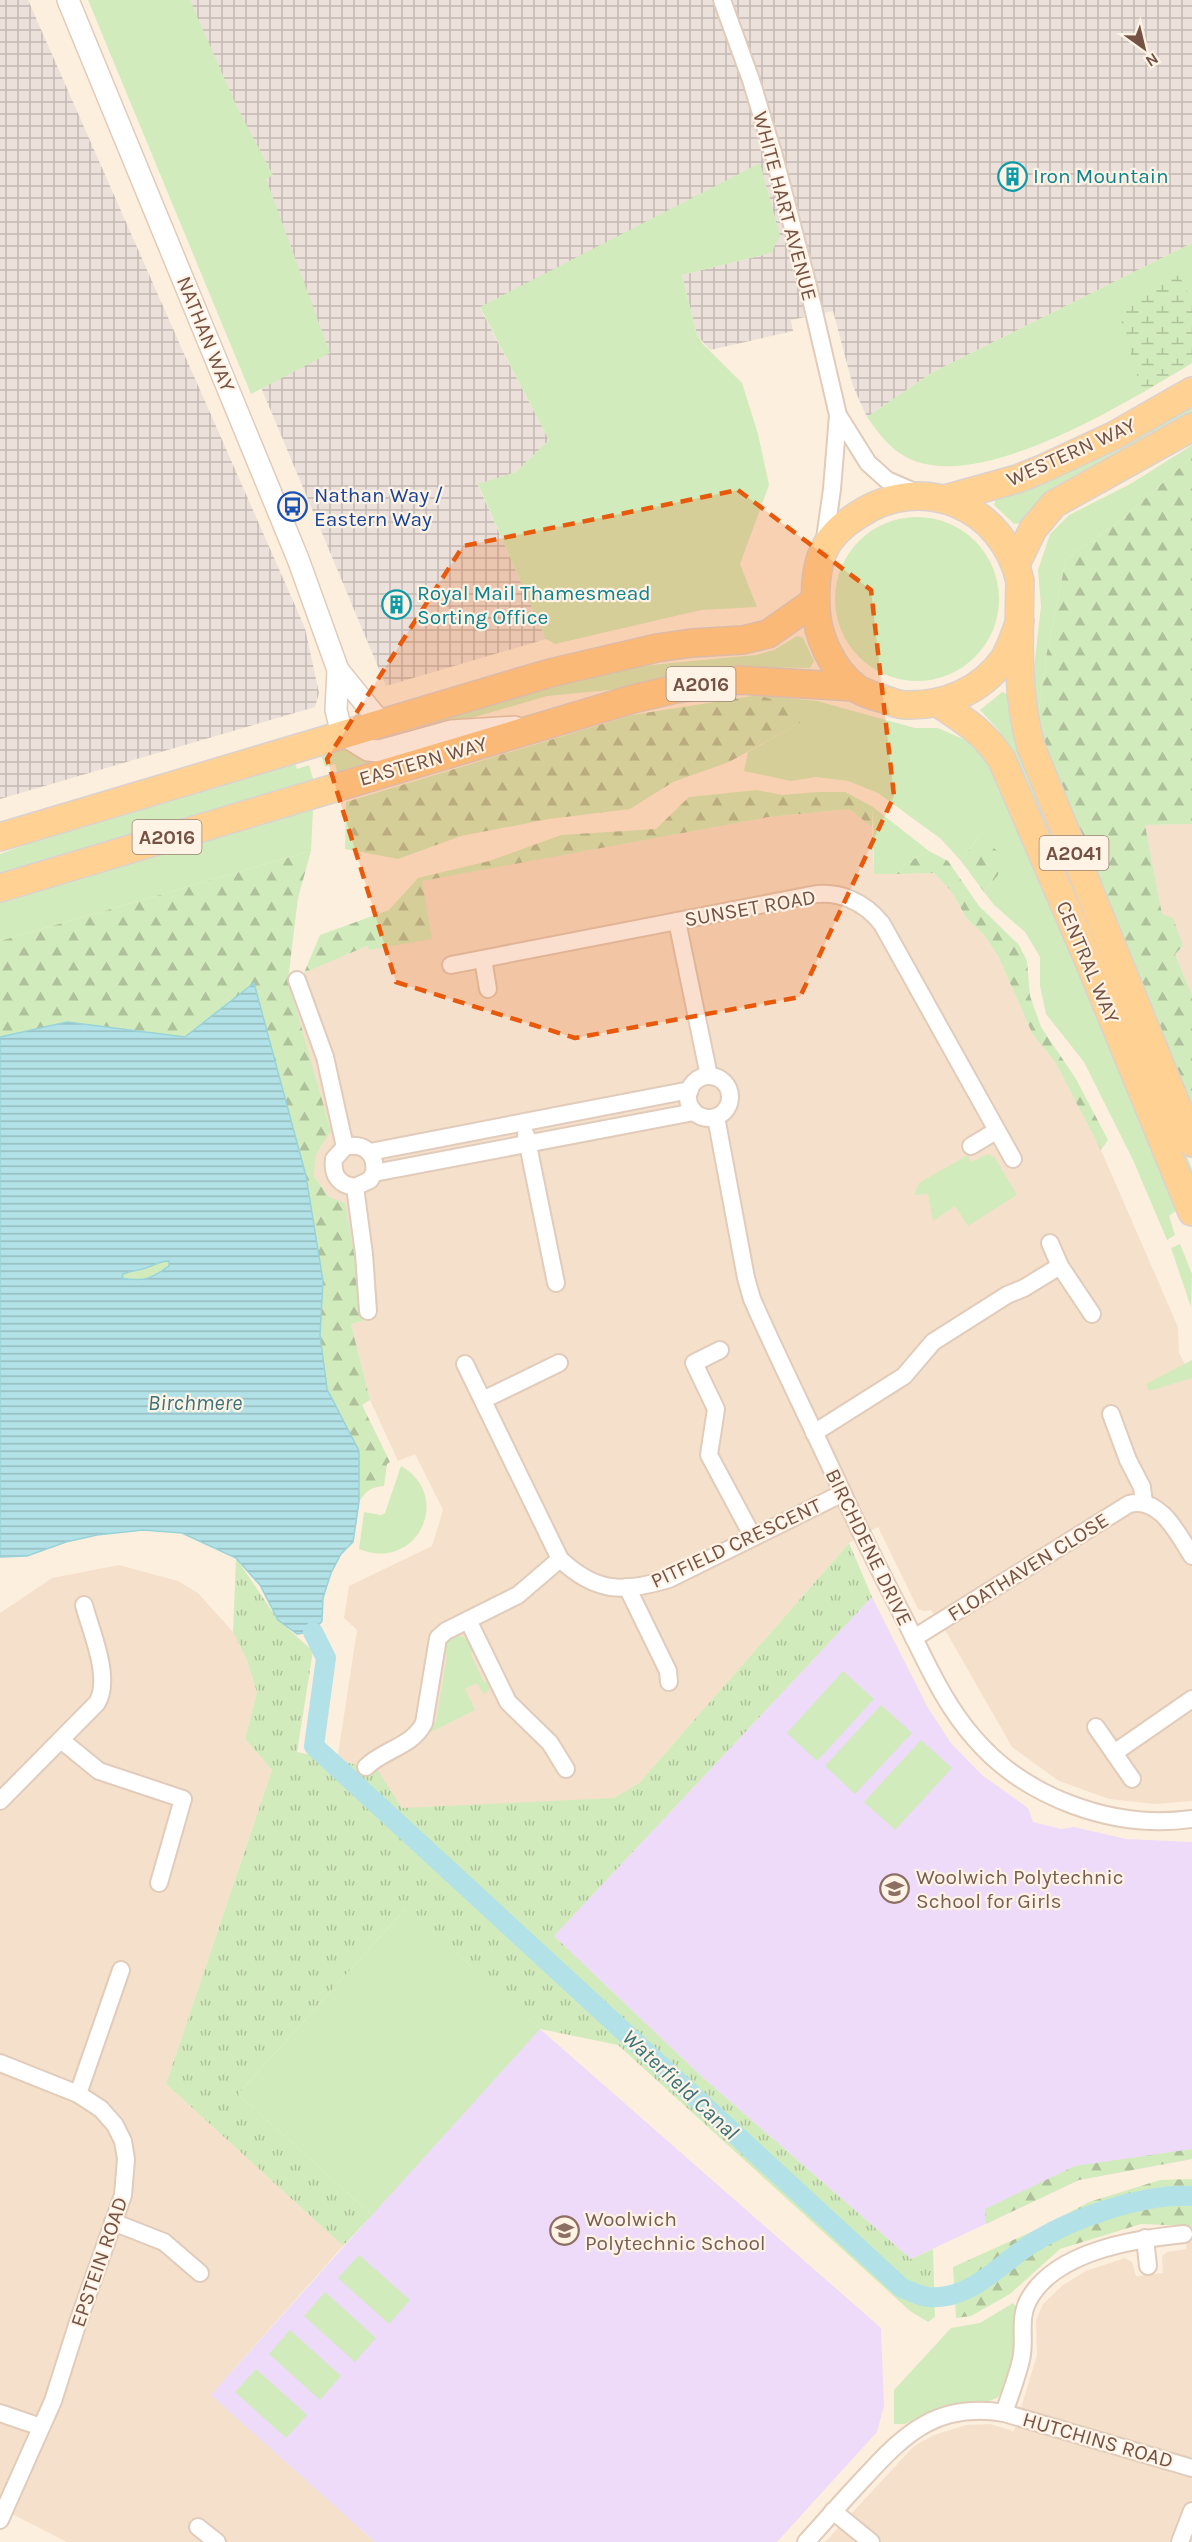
<svg xmlns="http://www.w3.org/2000/svg" width="1192" height="2542" viewBox="0 0 1192 2542" font-family="Karla,sans-serif">
<defs>
<pattern id="industrial-grid" width="8" height="8" patternUnits="userSpaceOnUse" patternTransform="scale(1.5)"><rect width="8" height="8" fill="#ebe1da"/><path d="M0 4h8M4 0v8" fill="none" stroke="#c3b9b3"/></pattern>
<pattern id="forest-firs" width="22" height="20" patternUnits="userSpaceOnUse" patternTransform="scale(1.5)"><rect width="22" height="20" fill="#d2ebbc"/><path d="M5 1l3.5 6h-7zM16 11l3.5 6h-7z" fill="#afc19b"/></pattern>
<pattern id="wetland-marsh" width="20" height="14" patternUnits="userSpaceOnUse" patternTransform="scale(1.5)"><rect width="20" height="14" fill="#d2ebbc"/><path d="M1 5h8M5 5V1M11 12h8M15 12V8" fill="none" stroke="#afc19b"/></pattern>
<pattern id="park-tufts" width="24" height="20" patternUnits="userSpaceOnUse" patternTransform="scale(1.5)"><rect width="24" height="20" fill="#d2ebbc"/><path d="M3 7l-1-3M5 7V3M7 7l1-3M15 17l-1-3M17 17v-4M19 17l1-3" fill="none" stroke="#afc19b"/></pattern>
<pattern id="water-rules" width="6" height="5" patternUnits="userSpaceOnUse" patternTransform="scale(1.5)"><rect width="6" height="5" fill="#b2e2e7"/><path d="M0 2.5h6" fill="none" stroke="#95babd"/></pattern>
</defs>
<rect width="100%" height="100%" fill="#fdefde"/>
<g fill="#f5e0cc">
<path d="M849 809 872 827 874 874 934 873 951 891 967 919 984 935 998 956 1033 1035 1055 1062 1101 1150 1178 1327 1179 1353 1192 1377V1801L1155 1804 1109 1799 1059 1781 1012 1747 948 1635 931 1610 924 1611 918 1609 878 1527 849 1543 639 1783 614 1799 401 1809 377 1769 337 1761 357 1630 344 1618 349 1586 432 1546 443 1510 415 1454 398 1461 370 1400 351 1324 365 1320 329 1197 314 1176 316 1155 331 1131 287 980 367 946 369 950 421 881 769 817Z"/>
<path d="M1192 824V995L1175 954 1178 949 1162 914 1145 825Z"/>
<path d="M119 1565 178 1581 198 1593 233 1632 246 1658 257 1692 245 1739 272 1770 166 2084 343 2246 211 2395 375 2542H67L0 2508V1613L52 1578Z"/>
<path d="M1187 2225 1192 2226V2542H825L914 2446 934 2435 966 2425 990 2424 1014 2431 1037 2355 1036 2320 1043 2304 1063 2285 1086 2271 1125 2258 1132 2262 1136 2276 1163 2273 1162 2256 1167 2252 1186 2249Z"/>
</g>
<g fill="url(#industrial-grid)">
<path d="M0 0H28L305 628 319 693 315 707 0 799Z"/>
<path d="M99 0H1192V243L933 372 867 417 853 386 833 311 791 320 793 331 710 350 697 335 682 275 771 253 480 308 549 440 516 472 478 485 546 639 386 686Z"/>
</g>
<g fill="#eddbf9">
<path d="M872 1597 927 1706 950 1742 982 1775 1028 1808 1033 1822 1061 1829 1074 1827 1126 1839 1192 1842V2159L1079 2180 911 2259 701 2076 554 1936Z"/>
<path d="M406 1908 540 2029 881 2328 884 2406 877 2432 777 2542H375L211 2395 372 2215Z"/>
</g>
<g fill="#d2ebbc">
<path d="M88 0H190L237 107 273 175 266 179 330 353 251 394Z"/>
<path d="M760 163 780 236 771 253 682 275 697 335 703 344 742 383 758 434 769 485 740 564 757 607 701 610 555 644 546 639 478 484 516 472 549 440 480 307Z"/>
<path d="M1192 243V363C1130 400 971 501 901 454 887 445 877 431 867 417L933 372Z"/>
<path d="M1192 404V413C1169 426 1146 440 1123 452 1086 472 1043 485 1021 523L1014 524 994 505 996 498Z"/>
<path d="M1192 445V457L1122 519 1066 559 1046 657 1037 726 1032 685 1041 606 1038 570 1050 534 1069 515 1132 483Z"/>
<circle cx="917" cy="599" r="82"/>
<path d="M797 636 803 638 814 661 810 668 757 667 698 672 630 688 547 696 390 742 369 741 564 679 630 667 756 655 774 650Z"/>
<path d="M1002 692 1007 694 1010 717 1023 759 1192 1169V1189L1009 747 999 731 980 710Z"/>
<path d="M759 695 817 701 915 728H938L972 743 988 764 1021 830 1176 1211 1169 1216 1175 1235 1167 1240 1133 1160 1084 1062 1046 1014 1040 986V957L1025 932 994 905 984 892 998 875 978 837 961 861 941 839 878 793 848 781 816 777 791 781 744 771 748 752 803 721 800 709Z"/>
<path d="M346 746 356 755 369 758 372 765 338 775 335 764 325 767 320 752Z"/>
<path d="M294 760 297 769 309 765 314 782 0 876V854L67 829Z"/>
<path d="M873 807 929 851 906 863 896 874H874Z"/>
<path d="M313 809 311 851 0 941V901Z"/>
<path d="M989 1154 995 1158 1017 1195 968 1226 955 1206 933 1221 928 1194 914 1195 919 1183 968 1155 971 1162Z"/>
<path d="M1180 1244 1192 1274 1191 1307 1171 1248Z"/>
<path d="M169 1260V1266C151 1279 145 1281 122 1278L123 1274C133 1269 140 1271 149 1268 157 1264 160 1261 169 1260Z"/>
<path d="M1192 1360V1378L1149 1391 1146 1384Z"/>
<path d="M401 1466C454 1496 417 1573 359 1549L364 1512 381 1515 385 1513Z"/>
<path d="M460 1636C467 1638 471 1641 474 1648L471 1655 484 1682H489L491 1687 484 1695 477 1683 465 1689 475 1710 425 1735 431 1724 436 1722 447 1655 443 1654 441 1646 452 1637Z"/>
<path d="M843 1671 874 1699 817 1761 787 1733Z"/>
<path d="M881 1705 912 1733 855 1794 825 1766Z"/>
<path d="M921 1740 952 1768 895 1830 864 1802Z"/>
<path d="M406 1908 540 2029 372 2215 238 2094Z"/>
<path d="M359 2255 410 2300 389 2324 338 2278Z"/>
<path d="M325 2292 376 2338 355 2362 304 2316Z"/>
<path d="M1013 2303 1016 2307 1013 2325 1014 2353 1002 2392 997 2398 987 2402 958 2403 940 2407 905 2424H894V2390L951 2328 980 2323Z"/>
<path d="M290 2330 341 2376 320 2400 269 2354Z"/>
<path d="M256 2369 307 2415 286 2438 235 2392Z"/>
</g>
<g fill="url(#forest-firs)">
<path d="M1192 457V824L1145 825 1162 914 1173 918 1183 946 1175 954 1192 995V1109L1046 758 1037 726 1046 657 1066 559 1122 519Z"/>
<path d="M759 695 801 709 803 721 729 762 673 782 630 809 549 819 461 836 398 859 345 849 346 802 632 715Z"/>
<path d="M757 790 782 795 817 792H845L873 807 872 827 849 809 769 817 422 881 432 939 369 950 367 946 304 973 320 935 389 910 418 878 489 861 561 835 656 829 689 797Z"/>
<path d="M978 837 999 852 998 875 984 892 961 861Z"/>
<path d="M311 851 298 898 288 980 331 1131 316 1155 314 1176 329 1197 345 1203 366 1320 351 1324 370 1400 362 1405 390 1462 387 1464 384 1486C371 1487 366 1491 359 1502V1451L327 1389 320 1335 323 1281 254 983 185 1037 67 1022 0 1037V941Z"/>
<path d="M929 851 948 861 979 906 1019 945 1027 961 1030 996 1041 1027 1076 1079 1108 1140 1101 1150 1055 1062 1033 1035 998 956 984 935 967 919 951 891 934 873 896 874 906 863Z"/>
<path d="M1192 2149V2159L1079 2180 986 2224 985 2209 1075 2166Z"/>
<path d="M1192 2179V2226L1141 2224 1060 2249 1010 2294 971 2316 956 2318 953 2267 1042 2227 1089 2202 1160 2180Z"/>
</g>
<path fill="url(#wetland-marsh)" d="M1179 275 1192 301V363L1142 393 1117 306Z"/>
<path fill="url(#park-tufts)" d="M849 1543 872 1597 554 1936 701 2076 911 2259 933 2249 935 2317 928 2322 910 2311 618 2045 540 2029 406 1908 238 2094 372 2215 343 2246 166 2084 272 1770 245 1739 257 1692 246 1658 233 1632 236 1558 278 1620 313 1651 297 1752 377 1769 402 1808 614 1798 639 1783Z"/>
<path fill="url(#water-rules)" stroke="#98d3d9" stroke-width="1.5" fill-rule="evenodd" d="M254 983 306 1176 323 1281 320 1335 327 1389 359 1451V1502L353 1542 341 1554 331 1573 323 1598 322 1621 313 1632 297 1634 278 1620 260 1585 236 1558 182 1533 143 1530 97 1535 66 1542 27 1556 0 1557V1037L67 1022 185 1037ZM169 1261V1266C151 1279 144 1282 122 1278L123 1274C132 1270 138 1271 146 1268 155 1265 160 1261 169 1261Z"/>
<g fill="none" stroke-linecap="round" stroke-linejoin="round">
<path stroke="#b2e2e7" stroke-width="20" d="M313 1632 326 1658 314 1746 902 2288C910 2291 920 2296 928 2297 971 2301 999 2264 1031 2244 1072 2218 1144 2193 1192 2196"/>
<defs>
<g id="minor">
<path d="M722 0 751 80 774 156 808 286 838 415 868 463 887 480 917 493"/>
<path d="M824 546 832 489 838 415"/>
<path d="M677 921 709 1076"/>
<path d="M483 959 488 989"/>
<path d="M451 965 811 895C839 890 865 902 882 924L1013 1159"/>
<path d="M297 980 325 1057 345 1147"/>
<circle cx="709" cy="1097" r="21"/>
<path d="M716 1117 746 1278 752 1299C781 1365 814 1430 844 1496 864 1540 886 1583 908 1626 928 1666 945 1705 975 1739 1026 1798 1114 1830 1192 1819"/>
<path d="M526 1135 556 1283"/>
<path d="M971 1146 996 1131"/>
<path d="M370 1152 690 1090"/>
<path d="M374 1173C377 1154 364 1142 345 1147L334 1159C332 1175 339 1185 355 1187L370 1180 374 1173 694 1112"/>
<path d="M355 1187 364 1254 368 1311"/>
<path d="M1060 1266 1092 1314"/>
<path d="M720 1350 694 1363 716 1409 709 1455 753 1537"/>
<path d="M465 1364 560 1559C596 1593 623 1593 669 1579L843 1493"/>
<path d="M483 1400 559 1363"/>
<path d="M1111 1414 1128 1460 1142 1487 1144 1502"/>
<path d="M814 1433 904 1376 933 1342 1007 1295 1024 1288 1060 1266 1050 1243"/>
<path d="M627 1587 668 1671 669 1682"/>
<path d="M468 1620 508 1702 550 1743 566 1769"/>
<path d="M914 1638 1129 1504C1160 1496 1178 1534 1192 1556"/>
<path d="M1096 1727 1132 1779"/>
<path d="M61 1740 99 1771 183 1799 159 1883"/>
<path d="M1114 1753 1192 1699"/>
<path d="M366 1767C384 1749 412 1747 424 1723L438 1638 446 1631 518 1595 560 1559"/>
<path d="M0 1801 97 1703C112 1678 91 1632 84 1605"/>
<path d="M0 2063 78 2094 101 2109 115 2125 123 2141 126 2159 123 2195 78 2322 53 2401 0 2520"/>
<path d="M78 2094 121 1970"/>
<path d="M113 2222 164 2242 200 2273"/>
<path d="M1145 2238 1148 2266"/>
<path d="M0 2413 41 2427"/>
<path d="M1004 2413 1192 2468"/>
<path d="M833 2511 871 2542"/>
<path d="M198 2527 217 2542"/>
<path d="M806 2542C826 2520 845 2498 865 2477 906 2432 939 2402 1004 2413 1010 2395 1017 2377 1021 2360 1026 2340 1018 2320 1028 2301 1054 2251 1135 2239 1184 2234"/>
<path d="M1180 2542 1192 2511"/>
</g>
<g id="tertiary">
<path d="M68 0 298 559 338 670 381 723"/>
<path d="M338 670 336 710 342 734 368 750 379 751 451 731 515 727"/>
</g>
<g id="primary">
<path d="M945 499 1017 479 1042 469 1115 435 1192 391"/>
<path d="M1016 564 1033 529 1054 504 1192 427"/>
<path d="M1020 621C1015 633 1011 648 1004 659 981 691 945 706 906 705 897 705 888 700 880 698 871 695 862 693 855 687 832 669 817 636 816 608 815 591 816 566 824 550 830 536 845 523 858 515 922 472 1003 506 1020 581 1019 637 1016 693 1031 747L1192 1143"/>
<path d="M938 703C965 721 984 732 1002 760L1088 959 1192 1212"/>
<path d="M0 837 550 673 657 648 692 643 743 640 768 634 815 601"/>
<path d="M0 888 633 699 676 689 739 680 854 687"/>
</g>
</defs>
<use href="#minor" stroke="#e1cbba" stroke-width="20"/>
<use href="#tertiary" stroke="#e1cbba" stroke-width="24"/>
<use href="#primary" stroke="#dbd2cf" stroke-width="30"/>
<use href="#minor" stroke="#fff" stroke-width="16"/>
<use href="#tertiary" stroke="#fff" stroke-width="21"/>
<use href="#primary" stroke="#ffd193" stroke-width="27"/>
</g>
<path fill="#e8590c" fill-opacity="0.2" stroke="#e8590c" stroke-width="4.5" stroke-dasharray="12 8" stroke-linejoin="round" d="M738 490 871 590 894 796 800 997 575 1038 396 982 327 759 463 546Z"/>
<defs>
<symbol id="building-ring" viewBox="-11 -11 22 22"><circle r="9.5" fill="#fff3e5" stroke="#0f9aa8" stroke-width="1.5"/><path d="M-4-6H4V6H1V3H-1V6H-4ZM-2.5-4.3h1.7v1.8h-1.7ZM.8-4.3h1.7v1.8H.8ZM-2.5-1h1.7V.8h-1.7ZM.8-1h1.7V.8H.8Z" fill="#0f9aa8"/></symbol>
<symbol id="bus-ring" viewBox="-11 -11 22 22"><circle r="9.5" fill="#fff3e5" stroke="#1a4fb4" stroke-width="1.5"/><path d="M-5-6H5V4H4V6H2V4H-2V6H-4V4H-5ZM-3.5-4V0h7V-4ZM-3.5 1.2v1.5H-2V1.2ZM2 1.2v1.5H3.5V1.2Z" fill="#1a4fb4"/></symbol>
<symbol id="school-ring" viewBox="-11 -11 22 22"><circle r="9.5" fill="#fff3e5" stroke="#8d6e63" stroke-width="1.5"/><path d="M0-5L7-2L0 1L-7-2ZM-4 1L0 2.5L4 1V4Q0 6-4 4Z" fill="#8d6e63"/></symbol>
</defs>
<g fill-rule="evenodd">
<use href="#building-ring" x="996" y="160" width="33" height="33"/>
<use href="#bus-ring" x="276" y="490" width="33" height="33"/>
<use href="#building-ring" x="380" y="588" width="33" height="33"/>
<use href="#school-ring" x="878" y="1872" width="33" height="33"/>
<use href="#school-ring" x="548" y="2214" width="33" height="33"/>
</g>
<g text-anchor="middle" stroke-width="4.5" stroke-linejoin="round" paint-order="stroke">
<g fill="#fff3e5" stroke="#9e8375" stroke-width="1.5">
<rect x="666.5" y="667" width="69" height="34" rx="4.5"/>
<rect x="132.5" y="820" width="69" height="34" rx="4.5"/>
<rect x="1039.5" y="836" width="69" height="34" rx="4.5"/>
</g>
<g font-size="20" font-weight="bold" fill="#745345">
<text x="701" y="691">A2016</text>
<text x="167" y="844">A2016</text>
<text x="1074" y="860">A2041</text>
</g>
<g font-size="21" fill="#0d838f" stroke="#fff3e5" text-anchor="start">
<text x="1033" y="183">Iron Mountain</text>
<text x="417" y="600">Royal Mail Thamesmead<tspan x="417" dy="24">Sorting Office</tspan></text>
</g>
<g font-size="21" fill="#745345" stroke="#fff3e5">
<text transform="translate(785 206) rotate(75)" y="7">WHITE HART AVENUE</text>
<text transform="translate(206 334) rotate(68)" y="7">NATHAN WAY</text>
<text transform="translate(1071 452) rotate(-24)" y="7">WESTERN WAY</text>
<text transform="translate(423 761) rotate(-16)" y="7">EASTERN WAY</text>
<text transform="translate(750 908) rotate(-10)" y="7">SUNSET ROAD</text>
<text transform="translate(1088 962) rotate(67)" y="7">CENTRAL WAY</text>
<text transform="translate(736 1543) rotate(-25)" y="7">PITFIELD CRESCENT</text>
<text transform="translate(869 1547) rotate(64)" y="7">BIRCHDENE DRIVE</text>
<text transform="translate(1028 1567) rotate(-32)" y="7">FLOATHAVEN CLOSE</text>
<text transform="translate(99 2262) rotate(-71)" y="7">EPSTEIN ROAD</text>
<text transform="translate(1098 2440) rotate(16)" y="7">HUTCHINS ROAD</text>
</g>
<g font-size="21" fill="#164399" stroke="#fff3e5" text-anchor="start">
<text x="314" y="502">Nathan Way /<tspan x="314" dy="24">Eastern Way</tspan></text>
</g>
<g font-size="21" fill="#785e54" stroke="#fff3e5" text-anchor="start">
<text x="916" y="1884">Woolwich Polytechnic<tspan x="916" dy="24">School for Girls</tspan></text>
<text x="585" y="2226">Woolwich<tspan x="585" dy="24">Polytechnic School</tspan></text>
</g>
<g font-size="22" font-style="italic" fill="#39737b" stroke="#fff3e5">
<text x="195" y="1410">Birchmere</text>
<text transform="translate(681 2084) rotate(43)" y="8">Waterfield Canal</text>
</g>
</g>
<g transform="translate(1144 48) rotate(146)" stroke="#fff3e5" stroke-width="4.5" paint-order="stroke">
<path d="M0-4.5L10 22L0 15L-10 22Z" fill="#745345"/>
<text y="-9" font-size="16" font-weight="bold" text-anchor="middle" fill="#745345">N</text>
</g>
</svg>
